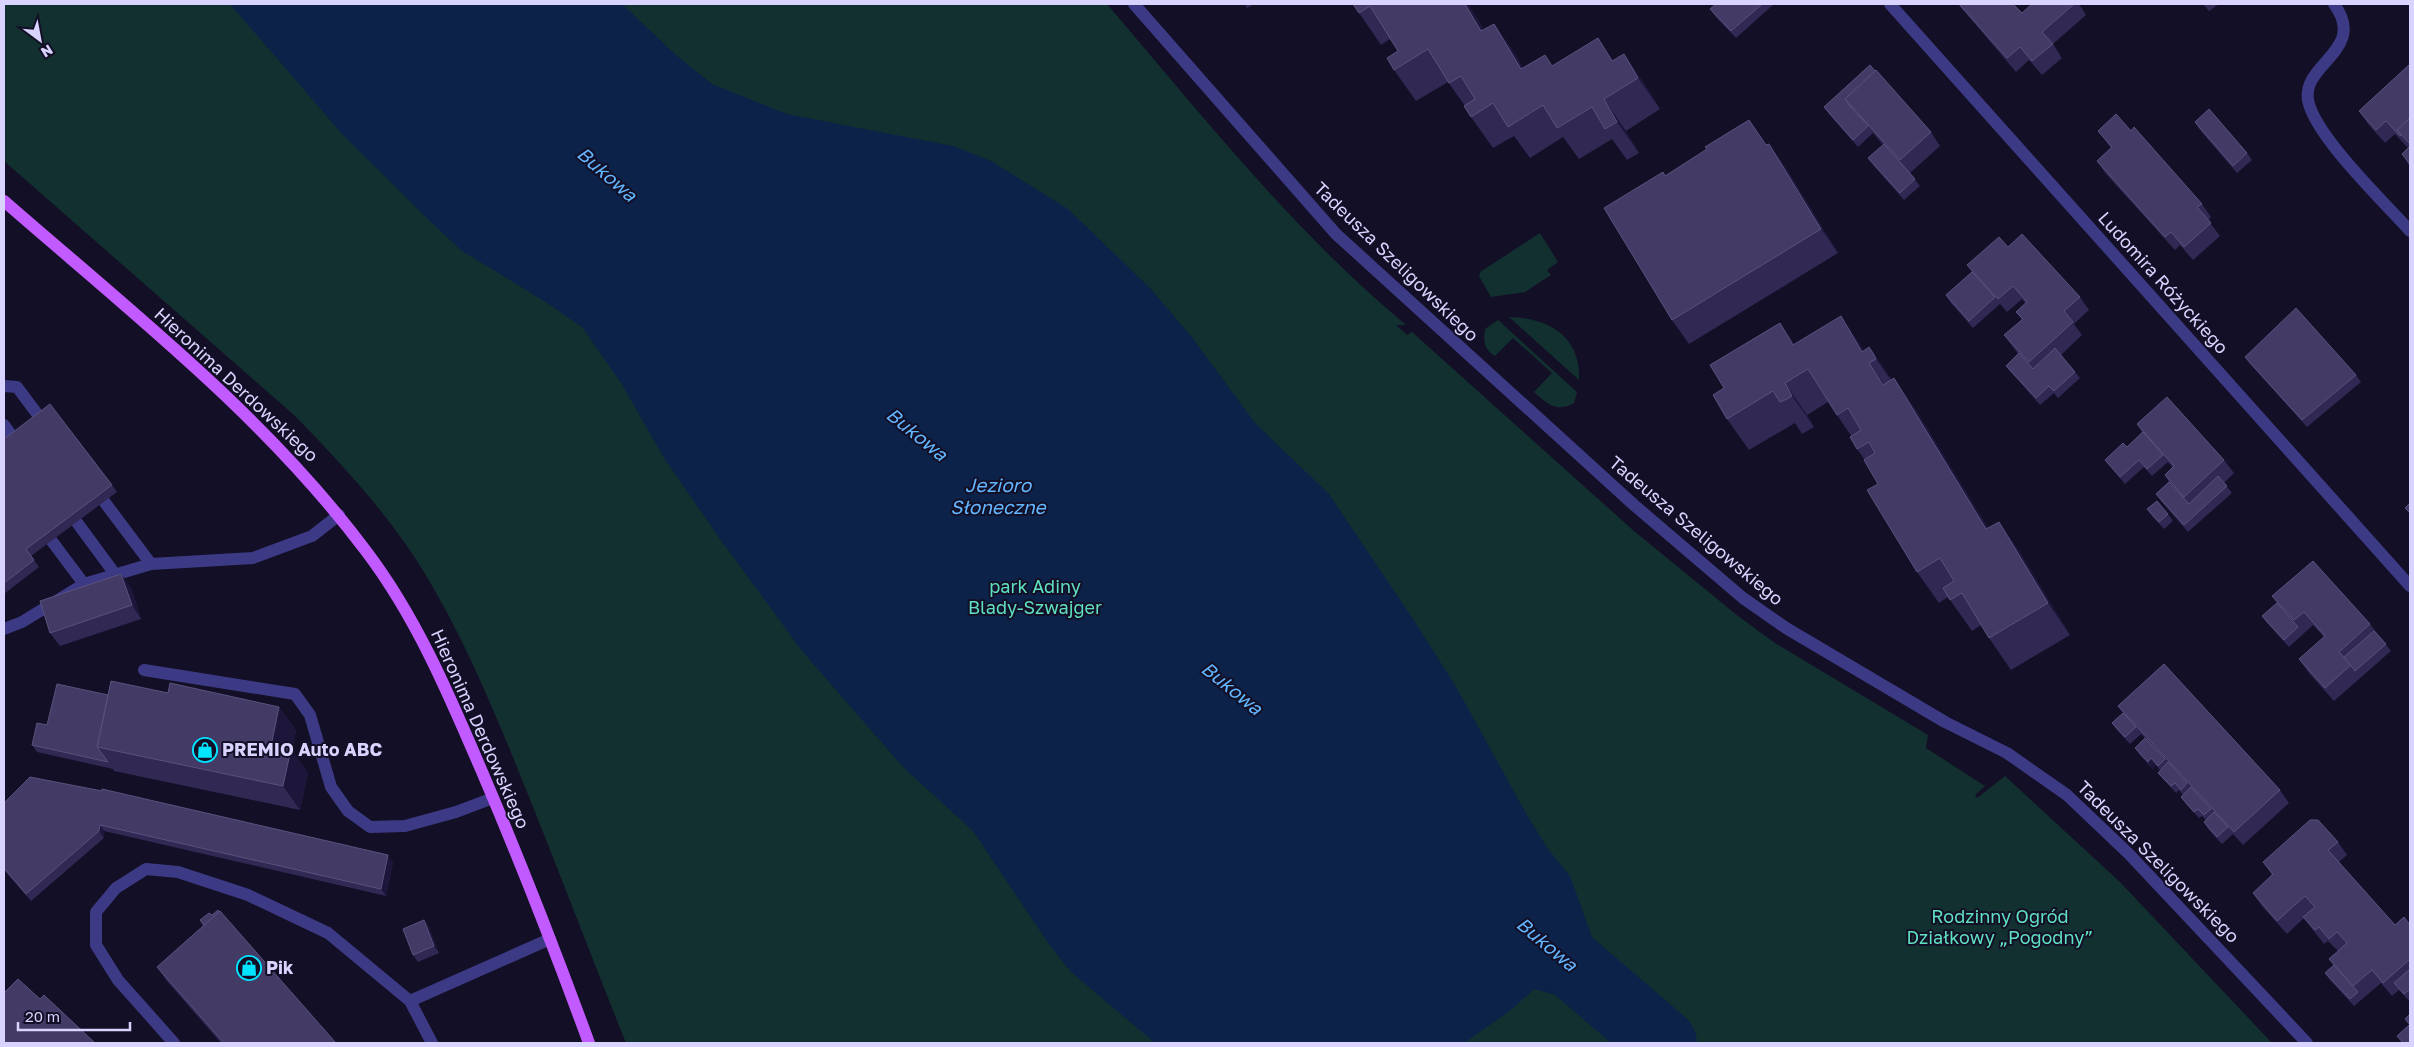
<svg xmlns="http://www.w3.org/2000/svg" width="2414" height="1047" viewBox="0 0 2414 1047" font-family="'Golos Text',sans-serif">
<rect width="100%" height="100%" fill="#130f26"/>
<g fill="#12302f">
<path d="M4 4H1107C1202 115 1293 231 1406 325H1396L1407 335 1412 332 1634 531 1738 616 1775 643 1928 735 1926 748 1985 786 1975 795 1977 798 2005 776 2120 882 2272 1043H626C593 961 562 879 529 797 498 720 467 643 424 572 389 515 341 463 294 415L4 161Z"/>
<path d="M1540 233 1558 262 1547 270 1551 275 1525 292 1491 297 1479 276 1480 272Z"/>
<path d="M1509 317C1548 318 1581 336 1579 380Z"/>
<path d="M1498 320 1577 392 1574 403C1557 413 1547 404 1534 392L1552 373 1513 338 1495 356C1484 349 1483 342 1485 329Z"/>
</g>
<path fill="#0c2248" d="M230 4H622L676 55 712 84 787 114 953 146 991 161 1068 209 1150 288 1191 336 1255 423 1329 494 1413 619 1455 685 1527 815 1548 849 1570 876 1596 948 1594 969 1617 994 1621 1002 1615 1011 1608 1013 1588 998 1555 995 1534 989 1511 1010 1464 1043H1155L1071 972 1051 947 973 831 904 768 802 651 720 539 664 458 621 383 582 327 544 301 462 251 433 224 342 134Z"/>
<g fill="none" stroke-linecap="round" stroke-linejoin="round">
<path stroke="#0c2248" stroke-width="68" d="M1548 944 1663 1043"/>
<g stroke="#3d3a85" stroke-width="12">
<path d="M1134 4 1336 234 1634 505 1743 598 1786 628 1945 722 2007 753 2067 795 2129 854 2307 1043"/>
<path d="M1890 4 2410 586"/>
<path d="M2334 4C2368 50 2302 63 2308 100 2314 135 2384 202 2410 231"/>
<path d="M4 386 17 387 47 427"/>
<path d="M4 425 20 447"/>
<path d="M94 488 151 564 253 558 312 536 339 515"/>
<path d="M67 509 115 574"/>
<path d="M42 528 84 584"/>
<path d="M4 629 22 622 84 584 151 564"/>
<path d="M144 670 295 694 310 715 331 787 348 811 370 827 405 826 456 812 493 798"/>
<path d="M174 1043 118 980 96 945V912L116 888 146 869 178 872 248 895 328 933 410 1001"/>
<path d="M432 1043 410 1001 550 939"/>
</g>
<path stroke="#c25bff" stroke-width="12" d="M4 201C130 311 265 416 366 551 417 618 450 697 483 774 521 863 556 953 589 1043"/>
</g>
<g fill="#312854">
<path d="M1245 4H1254L1247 8Z"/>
<path d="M1353 4H1468L1484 30 1494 24 1516 55 1523 68 1614 60 1624 54 1646 86 1660 109 1626 131 1639 153 1627 160 1612 139 1579 159 1563 137 1530 158 1514 136 1493 148 1471 117 1465 106 1448 82 1416 101 1394 70 1398 51 1390 39 1381 45Z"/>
<path d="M1716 4H1774L1736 38 1715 16 1710 9Z"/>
<path d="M1958 4H2013L2022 13 2032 4H2079L2086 15 2053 44 2062 58 2042 75 2029 60 2016 72Z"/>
<path d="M2203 4H2219L2209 11Z"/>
<path d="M2410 64V167L2402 154 2408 148 2395 134 2385 143 2368 124 2359 111Z"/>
<path d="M1870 65 1931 132 1940 146 1910 173 1920 186 1904 200 1873 165 1868 158 1883 145 1873 133 1858 147 1829 114 1824 107Z"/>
<path d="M2195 122 2247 153 2252 160 2237 173 2199 129Z"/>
<path d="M2098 131H2131L2202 204 2211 217 2208 220 2220 236 2193 260 2180 245 2175 250 2106 174 2097 161 2111 148Z"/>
<path d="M1766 145 1786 168 1838 253 1689 344 1672 320 1666 175Z"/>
<path d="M2008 247 2080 297 2089 310 2074 324 2082 335 2061 355 2075 372 2080 378 2058 398 2054 393 2040 405 2011 372 2006 366 2018 354 2004 335 2022 320 2016 312 2025 303 2022 299 2007 312 2000 304 1973 328 1950 302 1946 295 1972 272 1967 265Z"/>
<path d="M1795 344 1864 350 1869 347 1892 380 1916 410 1988 528 1999 522 2021 554 2070 635 2011 670 1989 638 1981 625 1972 631 1948 597 1939 603 1917 572 1878 484 1864 459 1857 449 1852 437 1828 402 1807 415 1814 427 1809 430 1802 434 1795 423 1749 450 1727 419 1724 388Z"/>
<path d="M2245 357 2356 375 2361 382 2307 427 2250 364Z"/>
<path d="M2137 424 2224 460 2234 473 2224 483 2232 493 2188 532 2161 501 2156 494 2169 482 2165 475 2173 468 2168 462 2152 476 2144 467 2125 484 2105 460 2127 447 2142 432Z"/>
<path d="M4 439 112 485 117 492 31 556 39 567 4 594Z"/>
<path d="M2147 509 2168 514 2173 521 2164 529 2152 516Z"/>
<path d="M131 587 141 619 60 646 50 633Z"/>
<path d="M2272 596 2370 624 2391 651 2334 701 2308 672 2299 659 2324 637 2313 625 2289 647 2267 623 2262 616 2277 603Z"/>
<path d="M168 693 279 707 296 731 292 751 308 773 300 810 114 771 113 769 37 752 32 745 47 725 108 695Z"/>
<path d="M2118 706 2280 790 2289 803 2243 845 2233 834 2222 844 2208 829 2204 822 2206 820 2202 816 2199 818 2186 804 2181 797 2183 795 2179 790 2176 793 2163 779 2158 773 2160 770 2156 765 2153 769 2140 755 2135 748 2145 738 2141 734 2130 744 2117 730 2112 723 2123 713Z"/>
<path d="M4 803 393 862 386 896 104 831V838L31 901 4 870Z"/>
<path d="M2338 842 2347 855 2339 862 2395 925 2409 923 2410 922V1000L2409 1001 2399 990 2392 996 2381 983 2354 1006 2330 980 2325 973 2334 965 2329 959 2338 951 2328 941 2324 944 2313 930 2304 918 2287 934 2262 906 2253 893 2272 875 2263 862Z"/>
<path d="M200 920 336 1043H221L166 980 157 967 203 926Z"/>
<path d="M424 920 429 927 439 953 418 962 413 955Z"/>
</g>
<g fill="#1d163a">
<path d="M1465 4H1468L1503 62 1481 31Z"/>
<path d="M1494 24 1516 55 1543 101 1521 69Z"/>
<path d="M1598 38 1620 69 1612 61Z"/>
<path d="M1624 54 1646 86 1660 109 1638 78Z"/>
<path d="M1604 99 1626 131 1639 153 1617 122Z"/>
<path d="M1769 144 1786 168 1838 253 1821 229Z"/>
<path d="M1841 316 1863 348 1871 362 1862 352Z"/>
<path d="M1780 323 1802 354 1793 345Z"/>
<path d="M1869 347 1891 378 1898 390 1876 359Z"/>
<path d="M1869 363 1891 394 1883 385Z"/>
<path d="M1894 378 1916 410 2008 561 1986 529Z"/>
<path d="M1785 383 1807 415 1814 427 1792 396Z"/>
<path d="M1999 522 2021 554 2070 635 2048 603Z"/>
<path d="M121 574 131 587 141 619 132 605Z"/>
<path d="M279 707 296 731 292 751 308 773 300 810 283 786 271 746Z"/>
<path d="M2151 758 2156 765 2153 769 2148 762Z"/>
<path d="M100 825 104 831V838L99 831Z"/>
<path d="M388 855 393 862 386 896 381 889Z"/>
<path d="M424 920 429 927 439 953 434 946Z"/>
</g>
<g fill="#433a66" stroke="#5a527e">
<path d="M1353 4H1465L1481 31 1494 24 1521 69 1545 55 1552 66 1598 38 1612 61 1624 54 1638 78 1604 99 1617 122 1605 129 1592 107 1557 128 1543 105 1508 127 1493 103 1471 117 1464 106 1475 99 1461 76 1449 83 1428 49 1394 70 1387 58 1398 51 1370 6 1359 13Z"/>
<path d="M1716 4H1760L1761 5 1731 31 1710 9Z"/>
<path d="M1959 4H2013L2022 13 2032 4H2074L2042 32 2053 44 2032 61 2020 47 2007 58Z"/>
<path d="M2410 64V118L2397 130 2401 135 2400 136 2386 121 2376 130 2359 111Z"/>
<path d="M1870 65 1875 71 1845 99 1849 105 1868 126 1853 140 1824 107Z"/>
<path d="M1876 70 1931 132 1900 160 1845 99Z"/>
<path d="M2209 109 2247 153 2233 166 2195 122Z"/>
<path d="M2116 114 2131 131 2134 127 2202 204 2197 207 2211 223 2184 247 2171 232 2165 237 2097 161 2112 147 2098 131Z"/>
<path d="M2410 118V144L2397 130Z"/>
<path d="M1749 120 1766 145 1769 144 1821 229 1672 320 1604 208 1663 172 1665 176 1707 149 1705 147Z"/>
<path d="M1884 144 1915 179 1900 193 1868 158Z"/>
<path d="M2410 146V164L2402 154Z"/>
<path d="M2022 234 2080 297 2064 311 2073 322 2029 362 2004 335 2023 319 2016 312 2027 302 2013 286 1998 299 1967 265 1999 237 2008 247Z"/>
<path d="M1972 272 1995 297 1969 321 1946 295Z"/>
<path d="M2296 308 2356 375 2302 420 2245 357Z"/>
<path d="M1841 316 1862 352 1869 347 1873 353 1876 359 1869 363 1883 385 1894 378 1986 529 1999 522 2048 603 1989 638 1962 593 1950 600 1947 595 1943 588 1954 581 1940 558 1917 572 1867 490 1878 484 1864 460 1875 453 1869 442 1857 449 1850 437 1861 430 1848 408 1837 415 1808 369 1785 383 1792 396 1787 399 1780 402 1773 391 1727 419 1713 395 1724 388 1710 365 1780 323 1793 345Z"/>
<path d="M2055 348 2075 372 2054 391 2049 386 2036 398 2006 366 2019 353 2033 369Z"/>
<path d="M2167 397 2224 460 2184 497 2165 475 2174 466 2137 424Z"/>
<path d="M50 404 112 485 26 549 34 560 4 583V439Z"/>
<path d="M2143 432 2163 455 2147 469 2139 460 2120 477 2105 460 2123 443 2127 447Z"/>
<path d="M2218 476 2227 486 2184 525 2156 494 2169 482 2189 504Z"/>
<path d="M2157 501 2168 514 2159 522 2147 509Z"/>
<path d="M2410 503V513L2405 508Z"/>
<path d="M2313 561 2370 624 2339 652 2351 665 2325 688 2299 659 2325 636 2304 612 2294 620 2272 596Z"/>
<path d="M121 574 132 605 50 633 40 601Z"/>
<path d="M2277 603 2298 627 2284 640 2262 616Z"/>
<path d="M2374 631 2386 644 2355 671 2344 657Z"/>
<path d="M2164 664 2280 790 2234 832 2118 706Z"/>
<path d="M111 681 168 693 170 683 279 707 271 746 291 749 283 786 97 747Z"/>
<path d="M57 684 108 695 97 747 108 762 32 745 37 723 47 725Z"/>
<path d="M2123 713 2136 727 2125 737 2112 723Z"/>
<path d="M2145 738 2165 759 2158 766 2151 758 2148 762 2135 748Z"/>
<path d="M2168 762 2187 783 2181 790 2175 783 2171 786 2158 773Z"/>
<path d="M30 777 102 791V789L388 855 381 889 100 825 99 831 26 894 4 868V803Z"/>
<path d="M2191 787 2211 809 2204 815 2198 809 2194 812 2181 797Z"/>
<path d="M2214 812 2228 827 2217 837 2204 822Z"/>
<path d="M2310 820H2318L2338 842 2328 850 2395 925 2404 917 2410 925V959L2383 983 2372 970 2353 986 2329 959 2347 943 2337 932 2329 939 2319 927 2315 930 2303 917 2315 907 2305 896 2277 921 2253 893 2273 874 2263 862Z"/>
<path d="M218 910 219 912 204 925 200 920 209 913 212 915Z"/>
<path d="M220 911 336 1043H224L157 967Z"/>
<path d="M424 920 434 946 413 955 403 929Z"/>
<path d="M2334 965 2358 992 2350 999 2325 973Z"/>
<path d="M2410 969V989L2404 994 2394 983Z"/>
<path d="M18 979 40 999 44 995 95 1043H4V993Z"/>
<path d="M2410 1014V1025L2405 1019Z"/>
<path d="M2409 1025 2410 1026V1043H2403L2397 1036Z"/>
</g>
<defs>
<symbol id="shop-ring" viewBox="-11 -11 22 22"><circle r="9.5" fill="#130f26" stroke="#00e5ff" stroke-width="1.5"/><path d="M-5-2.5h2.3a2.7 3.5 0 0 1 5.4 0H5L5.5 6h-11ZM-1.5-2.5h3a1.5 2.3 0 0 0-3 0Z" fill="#00e5ff"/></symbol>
</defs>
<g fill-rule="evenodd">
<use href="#shop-ring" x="191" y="736" width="28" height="28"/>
<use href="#shop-ring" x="235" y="954" width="28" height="28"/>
</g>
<g text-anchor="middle" stroke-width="4" stroke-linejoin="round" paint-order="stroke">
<g font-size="18" fill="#d9d4ff" stroke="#130f26">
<text transform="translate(1396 262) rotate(44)" y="6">Tadeusza Szeligowskiego</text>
<text transform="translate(2163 283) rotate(48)" y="6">Ludomira Różyckiego</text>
<text transform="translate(236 385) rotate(43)" y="6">Hieronima Derdowskiego</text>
<text transform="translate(1696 531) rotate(40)" y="6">Tadeusza Szeligowskiego</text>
<text transform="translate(480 729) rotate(66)" y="6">Hieronima Derdowskiego</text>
<text transform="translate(2158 862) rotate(45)" y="6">Tadeusza Szeligowskiego</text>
</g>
<g font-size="18" fill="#5fe0c0" stroke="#130f26">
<text x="1035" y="593">park Adiny<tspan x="1035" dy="21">Blady-Szwajger</tspan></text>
<text x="2000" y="923">Rodzinny Ogród<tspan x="2000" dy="21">Działkowy „Pogodny”</tspan></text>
</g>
<g font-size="18" font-weight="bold" fill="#d9d4ff" stroke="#130f26" text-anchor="start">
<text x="222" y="756">PREMIO Auto ABC</text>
<text x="266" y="974">Pik</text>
</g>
<g font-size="19" font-style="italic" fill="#62b6ff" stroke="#130f26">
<text transform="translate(607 174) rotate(41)" y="7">Bukowa</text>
<text transform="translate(917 434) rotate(39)" y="7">Bukowa</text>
<text x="998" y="492">Jezioro<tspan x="998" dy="22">Słoneczne</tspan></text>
<text transform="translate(1232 688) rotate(39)" y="7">Bukowa</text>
<text transform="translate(1547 944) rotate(40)" y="7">Bukowa</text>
</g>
</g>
<rect width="2414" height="1047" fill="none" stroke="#d9d4ff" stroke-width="10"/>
<g transform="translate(40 40) rotate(148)" stroke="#130f26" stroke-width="4" paint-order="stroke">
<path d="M0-4L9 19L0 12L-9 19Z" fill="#d9d4ff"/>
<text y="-8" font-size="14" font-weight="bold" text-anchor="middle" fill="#d9d4ff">N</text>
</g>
<path d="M18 1022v8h112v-8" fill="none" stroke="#d9d4ff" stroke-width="2.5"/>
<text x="25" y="1022" font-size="15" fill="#d9d4ff" stroke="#130f26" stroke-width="4" paint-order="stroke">20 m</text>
</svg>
